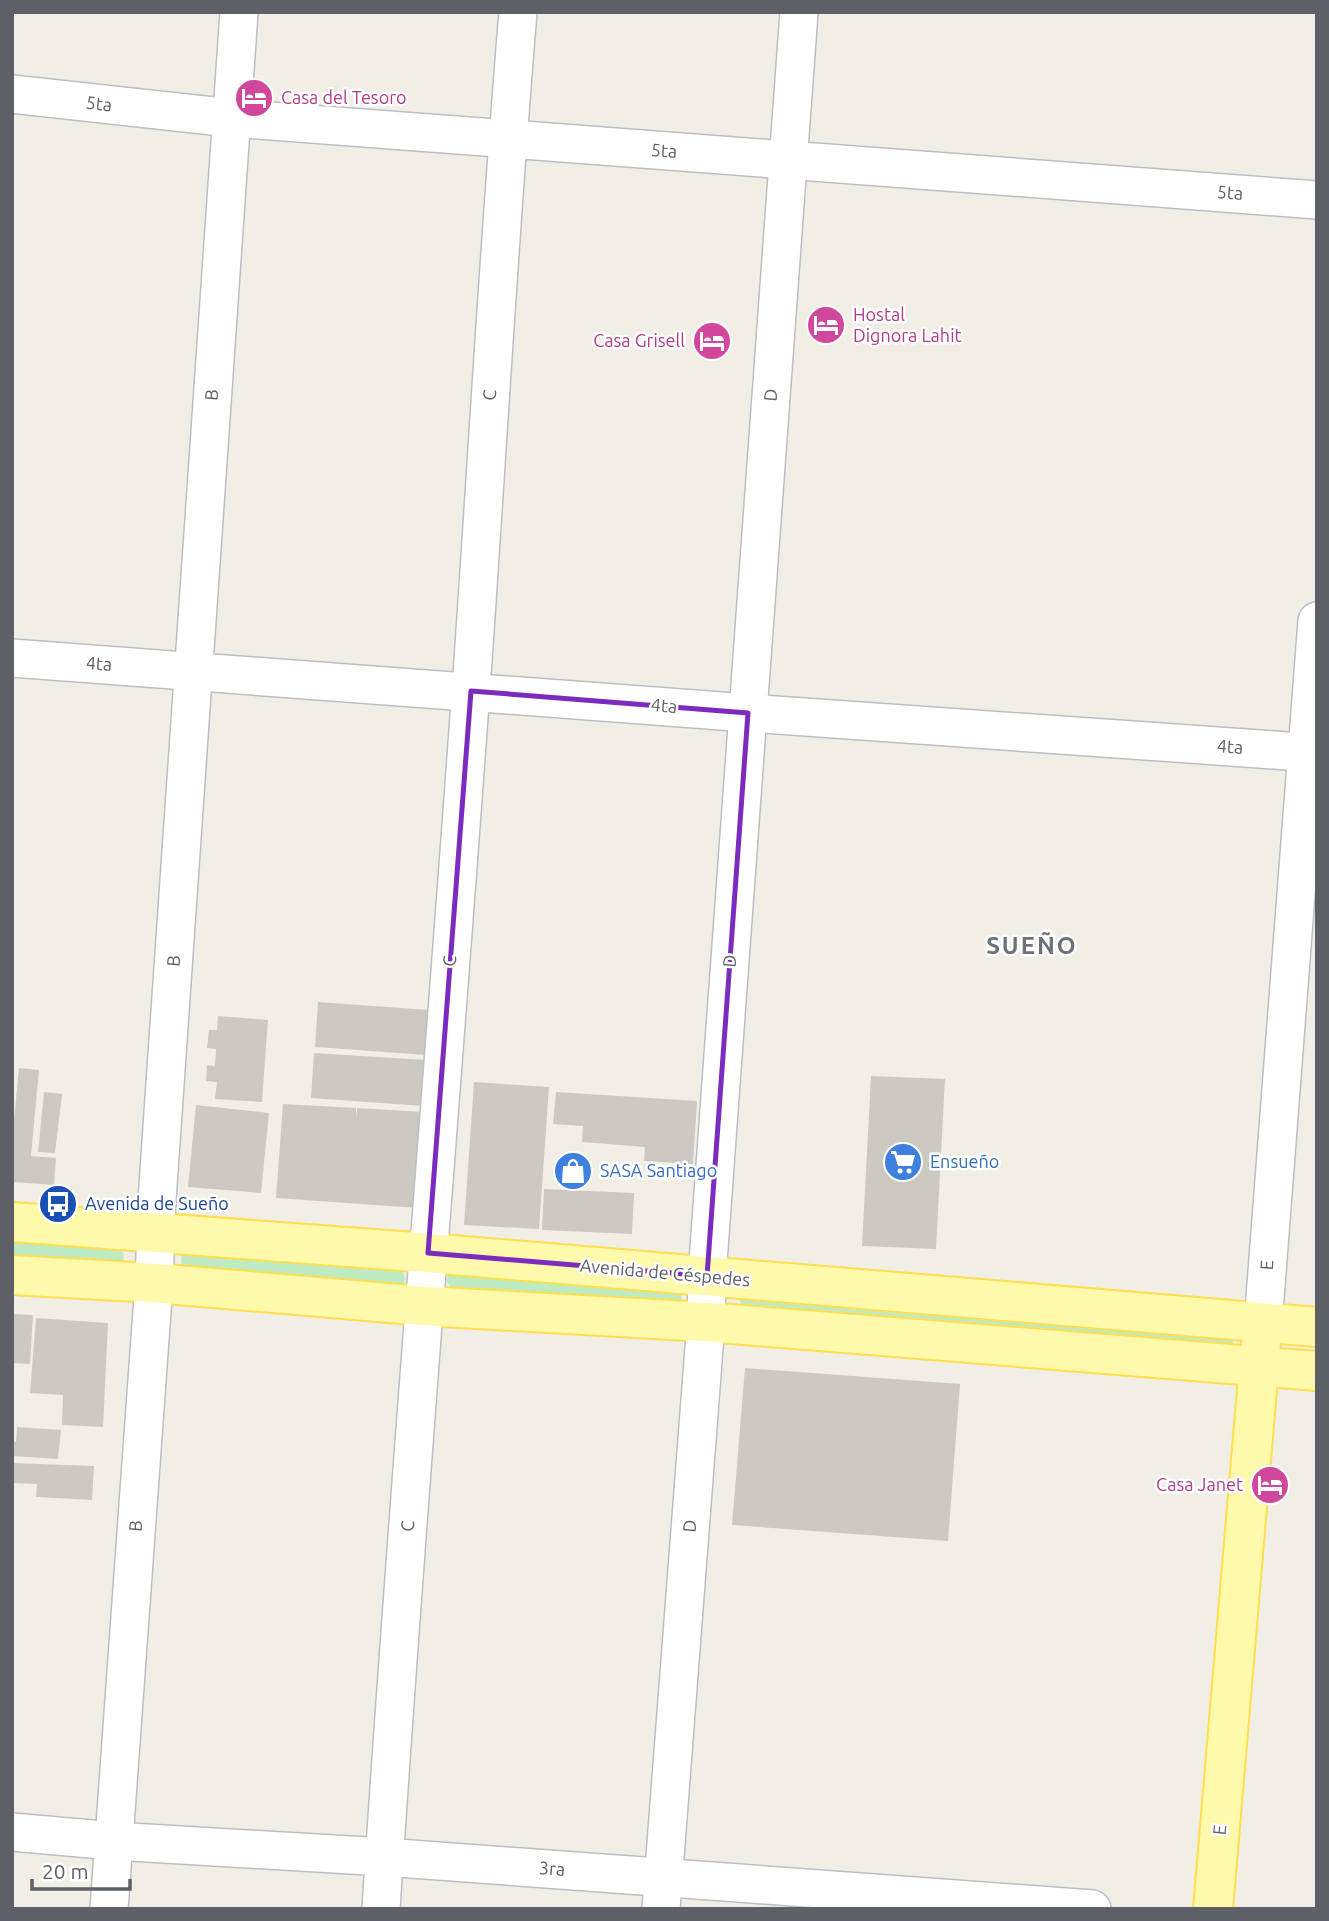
<svg xmlns="http://www.w3.org/2000/svg" width="1329" height="1921" viewBox="0 0 1329 1921" font-family="Ubuntu,sans-serif">
<rect width="100%" height="100%" fill="#f1efe5"/>
<g fill="#bfebc3">
<path d="M12 1236 121 1249 124 1256 122 1264 12 1259Z"/>
<path d="M185 1251 402 1270C406 1276 405 1280 403 1285L185 1269 181 1262 182 1254Z"/>
<path d="M448 1274 683 1292 681 1303 451 1288 447 1282Z"/>
<path d="M744 1293 1233 1337V1345L742 1307 740 1300Z"/>
</g>
<g fill="#ccc9c2">
<path d="M318 1002 429 1010 426 1055 315 1047Z"/>
<path d="M218 1016 268 1020 262 1102 215 1099 217 1082 206 1081 207 1065 215 1066 216 1049 207 1048 209 1030H217Z"/>
<path d="M314 1053 426 1060 423 1106 311 1098Z"/>
<path d="M19 1068 39 1070 31 1156 56 1158 54 1185 12 1182V1141Z"/>
<path d="M871 1076 945 1079 936 1249 862 1246Z"/>
<path d="M474 1082 549 1087 539 1229 464 1225Z"/>
<path d="M44 1092 62 1094 55 1153 38 1152Z"/>
<path d="M556 1092 697 1101 693 1164 644 1161 645 1147 582 1142 583 1126 553 1124Z"/>
<path d="M283 1104 356 1108 357 1119V1108L425 1112 418 1208 276 1198Z"/>
<path d="M196 1105 269 1113 261 1193 188 1187Z"/>
<path d="M544 1189 634 1193 632 1234 542 1230Z"/>
<path d="M12 1314 33 1315 30 1364 12 1363Z"/>
<path d="M36 1318 108 1323 103 1427 62 1425 63 1395 30 1393Z"/>
<path d="M745 1368 960 1384 948 1541 732 1525Z"/>
<path d="M17 1427 61 1430 58 1459 12 1456V1442H16Z"/>
<path d="M12 1463 94 1466 92 1500 36 1497 37 1484 12 1483Z"/>
</g>
<g fill="none" stroke-linecap="round" stroke-linejoin="round">
<defs>
<g id="minor">
<path d="M12 94 231 118 1317 200"/>
<path d="M12 658 748 713 1317 753"/>
<path d="M1263 1324 1317 621"/>
<path d="M12 1832 114 1841 384 1857 1092 1909"/>
<path d="M109 1909 154 1283 157 1200 239 12"/>
<path d="M381 1909C407 1502 442 1096 471 689 487 463 499 238 518 12"/>
<path d="M661 1909 706 1322 707 1276 799 12"/>
</g>
<g id="major">
<path d="M12 1222 428 1253 1317 1327"/>
<path d="M12 1275 154 1283 424 1306 706 1322 1317 1371"/>
<path d="M1213 1909 1261 1342"/>
</g>
</defs>
<use href="#minor" stroke="#bdbec5" stroke-width="40"/>
<use href="#major" stroke="#ffde50" stroke-width="42"/>
<use href="#minor" stroke="#fff" stroke-width="37"/>
<use href="#major" stroke="#fff9ac" stroke-width="38"/>
</g>
<path fill="none" stroke="#7b2cbf" stroke-width="5" stroke-linejoin="round" d="M471 691 748 713 707 1276 428 1253Z"/>
<defs>
<symbol id="hotel-disc" viewBox="-11 -11 22 22"><circle r="9.5" fill="#d1479c" stroke="#fff"/><path d="M-6-4.5h1.5V1H6V5H4.5V3h-9V5H-6ZM-4 0a1.8 1.8 0 1 1 3.6 0ZM.5 0V-2.5h3Q6-2.5 6 0Z" fill="#fff"/></symbol>
<symbol id="supermarket-disc" viewBox="-11 -11 22 22"><circle r="9.5" fill="#3f7fe0" stroke="#fff"/><path d="M-6-5.5h2.5l.6 2H6L4.5 2H-2.5L-4.4-4H-6ZM-1.5 3.2a1.3 1.3 0 1 0 .1 0ZM3 3.2a1.3 1.3 0 1 0 .1 0Z" fill="#fff"/></symbol>
<symbol id="shop-disc" viewBox="-11 -11 22 22"><circle r="9.5" fill="#3f7fe0" stroke="#fff"/><path d="M-5-2.5h2.3a2.7 3.5 0 0 1 5.4 0H5L5.5 6h-11ZM-1.5-2.5h3a1.5 2.3 0 0 0-3 0Z" fill="#fff"/></symbol>
<symbol id="bus-disc" viewBox="-11 -11 22 22"><circle r="9.5" fill="#1a4fb4" stroke="#fff"/><path d="M-5-6H5V4H4V6H2V4H-2V6H-4V4H-5ZM-3.5-4V0h7V-4ZM-3.5 1.2v1.5H-2V1.2ZM2 1.2v1.5H3.5V1.2Z" fill="#fff"/></symbol>
</defs>
<g fill-rule="evenodd">
<use href="#hotel-disc" x="232" y="76" width="44" height="44"/>
<use href="#hotel-disc" x="804" y="303" width="44" height="44"/>
<use href="#hotel-disc" x="690" y="319" width="44" height="44"/>
<use href="#supermarket-disc" x="881" y="1140" width="44" height="44"/>
<use href="#shop-disc" x="551" y="1149" width="44" height="44"/>
<use href="#bus-disc" x="36" y="1182" width="44" height="44"/>
<use href="#hotel-disc" x="1248" y="1463" width="44" height="44"/>
</g>
<g text-anchor="middle" stroke-width="5" stroke-linejoin="round" paint-order="stroke">
<g font-size="18" fill="#b23c85" stroke="#fff" text-anchor="start">
<text x="281" y="104">Casa del Tesoro</text>
<text x="853" y="321">Hostal<tspan x="853" dy="21">Dignora Lahit</tspan></text>
<text x="685" y="347" text-anchor="end">Casa Grisell</text>
<text x="1243" y="1491" text-anchor="end">Casa Janet</text>
</g>
<g font-size="18" fill="#5d6067" stroke="#fff">
<text transform="translate(99 104) rotate(6)" y="6">5ta</text>
<text transform="translate(664 151) rotate(4)" y="6">5ta</text>
<text transform="translate(1230 193) rotate(4)" y="6">5ta</text>
<text transform="translate(212 395) rotate(-86)" y="6">B</text>
<text transform="translate(490 395) rotate(-86)" y="6">C</text>
<text transform="translate(771 395) rotate(-86)" y="6">D</text>
<text transform="translate(99 664) rotate(4)" y="6">4ta</text>
<text transform="translate(664 706) rotate(5)" y="6">4ta</text>
<text transform="translate(1230 747) rotate(4)" y="6">4ta</text>
<text transform="translate(174 961) rotate(-86)" y="6">B</text>
<text transform="translate(450 961) rotate(-86)" y="6">C</text>
<text transform="translate(730 961) rotate(-86)" y="6">D</text>
<text transform="translate(1267 1265) rotate(-86)" y="6">E</text>
<text transform="translate(665 1273) rotate(5)" y="6">Avenida de Céspedes</text>
<text transform="translate(136 1526) rotate(-86)" y="6">B</text>
<text transform="translate(408 1526) rotate(-86)" y="6">C</text>
<text transform="translate(690 1526) rotate(-86)" y="6">D</text>
<text transform="translate(1220 1830) rotate(-85)" y="6">E</text>
<text transform="translate(552 1869) rotate(4)" y="6">3ra</text>
</g>
<g font-size="18" fill="#366cbe" stroke="#fff" text-anchor="start">
<text x="930" y="1168">Ensueño</text>
<text x="600" y="1177">SASA Santiago</text>
</g>
<g font-size="18" fill="#164399" stroke="#fff" text-anchor="start">
<text x="85" y="1210">Avenida de Sueño</text>
</g>
<g font-size="24" font-weight="bold" letter-spacing="2" fill="#6d7279" stroke="#fff">
<text x="1032" y="954">SUEÑO</text>
</g>
</g>
<rect width="1329" height="1921" fill="none" stroke="#5d6067" stroke-width="28"/>
<path d="M32 1879v10h98v-10" fill="none" stroke="#5d6067" stroke-width="3.5"/>
<text x="42" y="1879" font-size="21" fill="#5d6067" stroke="#ffffff" stroke-width="5" paint-order="stroke">20 m</text>
</svg>
